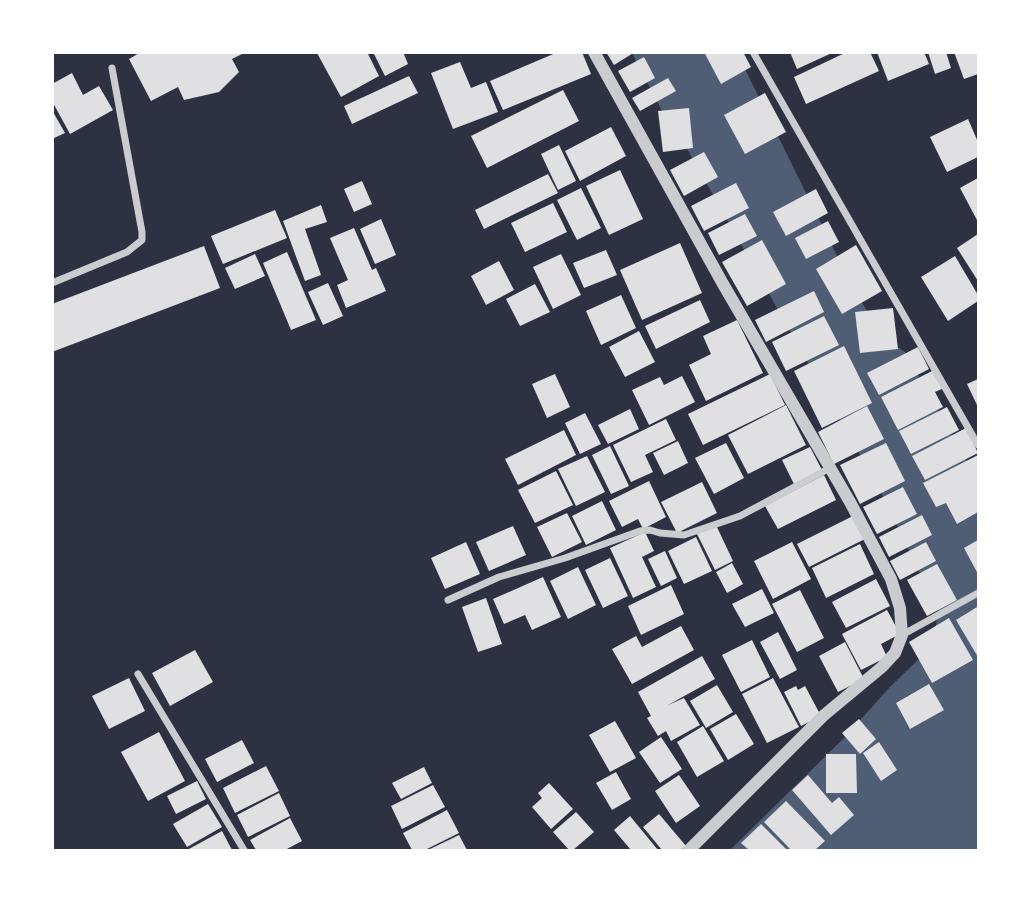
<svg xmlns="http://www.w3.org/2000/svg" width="1031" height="903" viewBox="0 0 1031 903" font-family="Jost,sans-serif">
<rect width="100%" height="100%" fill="#2d3142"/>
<path fill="#4f5d75" d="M632 53H737L853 288 883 337 905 352 978 481V850H730L846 736 889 688 933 645 938 611 880 490 669 117 661 109Z"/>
<g fill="#e0e0e3">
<path d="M141 52H246L232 59 239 72 219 92 184 100 178 87 151 101 129 59Z"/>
<path d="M319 52H367L379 76 341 97 317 53Z"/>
<path d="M373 52H403L408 64 385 76Z"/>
<path d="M558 52H582L591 74 503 110 490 81Z"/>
<path d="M606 52H635L614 65Z"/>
<path d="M704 52H743L751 67 721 84Z"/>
<path d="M790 52H834L797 69Z"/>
<path d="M847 52H870L879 71 806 104 794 77Z"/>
<path d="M877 52H924L929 64 888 81Z"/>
<path d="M928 52H946L951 68 935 74Z"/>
<path d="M954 52H978V74L964 79Z"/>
<path d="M644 57 655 78 630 92 618 71Z"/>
<path d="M460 62 471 88 486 82 498 112 453 129 431 73Z"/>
<path d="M72 73 83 95 99 86 113 110 70 134 52 101V84Z"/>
<path d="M409 76 418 93 352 124 344 106Z"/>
<path d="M668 78 676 91 640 111 632 98Z"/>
<path d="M563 90 579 121 487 168 471 136Z"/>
<path d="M765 93 786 132 745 154 724 115Z"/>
<path d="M689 108 693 148 663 152 658 111Z"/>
<path d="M52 110 65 133 52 139Z"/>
<path d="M968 119 978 142V157L947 172 930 137Z"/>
<path d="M611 127 626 156 580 181 565 151Z"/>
<path d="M559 145 576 181 558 190 541 154Z"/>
<path d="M704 152 718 177 684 196 670 170Z"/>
<path d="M620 170 643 219 609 235 586 186Z"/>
<path d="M548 174 558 193 484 229 475 210Z"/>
<path d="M978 178V222L960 188Z"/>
<path d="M362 181 372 204 354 212 344 189Z"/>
<path d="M736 183 749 208 704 231 691 206Z"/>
<path d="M581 188 601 228 577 240 557 200Z"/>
<path d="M816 189 828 213 786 236 773 212Z"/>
<path d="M553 203 567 232 525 252 511 223Z"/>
<path d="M321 205 327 222 305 229 321 275 305 281 283 221Z"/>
<path d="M275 210 287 238 223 264 211 236Z"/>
<path d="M745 214 757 236 719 255 708 233Z"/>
<path d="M381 219 396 255 375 264 360 229Z"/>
<path d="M828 221 839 242 806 259 795 238Z"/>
<path d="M354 228 372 270 376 268 386 291 346 308 337 285 348 280 330 238Z"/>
<path d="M978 234V281L957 248Z"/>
<path d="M762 240 786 284 747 306 722 262Z"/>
<path d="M680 243 702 293 642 320 620 270Z"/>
<path d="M856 245 882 291 842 314 816 269Z"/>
<path d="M204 246 220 288 52 352V304Z"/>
<path d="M606 250 617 275 584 288 573 263Z"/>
<path d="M287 252 316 320 291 330 263 263Z"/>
<path d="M255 254 265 276 235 289 225 268Z"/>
<path d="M561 254 581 295 553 309 533 267Z"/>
<path d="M955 256 978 295V301L948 321 921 277Z"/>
<path d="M499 261 514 290 486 305 471 276Z"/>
<path d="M328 283 343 316 323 325 308 292Z"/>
<path d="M535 284 550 312 520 326 506 299Z"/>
<path d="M814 291 824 312 766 342 755 320Z"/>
<path d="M621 295 636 328 601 345 586 311Z"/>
<path d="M700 300 710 322 656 349 645 326Z"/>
<path d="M893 308 898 349 860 353 855 312Z"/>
<path d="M824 316 839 345 786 371 772 342Z"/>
<path d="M737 320 763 373 706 401 689 365 711 354 703 336Z"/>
<path d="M639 331 655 362 625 377 609 347Z"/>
<path d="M844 346 872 403 822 428 794 371Z"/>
<path d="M918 347 929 369 879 395 867 373Z"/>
<path d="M934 370 944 388 935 392 943 407 898 430 881 397Z"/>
<path d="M555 374 570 407 547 418 532 384Z"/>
<path d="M770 374 785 405 703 445 688 414Z"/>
<path d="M682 376 695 402 649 425 632 390 660 377 664 385Z"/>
<path d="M978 379V407L967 384Z"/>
<path d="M786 405 806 445 748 474 728 435Z"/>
<path d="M867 406 884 439 834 464 818 432Z"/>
<path d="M947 407 959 430 911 454 899 431Z"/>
<path d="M630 409 639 429 608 444 598 425Z"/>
<path d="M585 413 601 444 580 454 565 423Z"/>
<path d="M666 419 676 440 645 455 653 472 631 482 613 445Z"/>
<path d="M966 428 978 453 925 480 912 456Z"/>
<path d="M564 430 576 455 518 485 505 459Z"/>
<path d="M678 441 688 463 664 475 653 453Z"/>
<path d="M726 443 744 478 714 494 695 458Z"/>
<path d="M886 443 905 481 860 504 840 465Z"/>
<path d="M610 446 629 486 611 494 592 455Z"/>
<path d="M810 447 822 470 794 484 782 460Z"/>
<path d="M978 455V512L957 524 946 503 936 507 923 483Z"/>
<path d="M587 456 605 492 576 506 558 469Z"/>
<path d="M556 471 573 505 535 523 518 490Z"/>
<path d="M824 475 836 500 778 529 765 506Z"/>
<path d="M649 481 666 517 643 529 638 519 622 527 609 501Z"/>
<path d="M702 482 717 513 677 533 661 502Z"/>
<path d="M903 487 917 514 877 534 863 507Z"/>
<path d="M602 501 616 530 586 545 572 516Z"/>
<path d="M567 513 582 542 552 557 537 527Z"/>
<path d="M922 515 932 535 889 557 879 537Z"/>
<path d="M853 516 865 539 809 567 797 544Z"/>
<path d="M716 525 733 561 715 570 697 534Z"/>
<path d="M513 526 526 555 489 571 476 542Z"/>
<path d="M645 532 654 551 642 557 656 587 633 598 610 548Z"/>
<path d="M696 537 712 571 684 584 668 551Z"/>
<path d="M978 540V574L964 548Z"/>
<path d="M466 542 480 574 445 589 431 558Z"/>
<path d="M792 542 811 579 773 599 754 561Z"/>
<path d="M926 542 936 561 900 580 890 561Z"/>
<path d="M860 544 874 574 826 598 812 568Z"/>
<path d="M665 551 677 578 661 586 648 559Z"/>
<path d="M610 558 628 596 603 608 585 570Z"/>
<path d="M732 563 743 584 727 593 716 572Z"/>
<path d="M937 564 957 600 927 616 907 580Z"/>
<path d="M578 567 596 605 568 619 550 581Z"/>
<path d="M543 577 561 617 532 630 525 615 504 624 493 599Z"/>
<path d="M876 579 890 606 846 628 832 602Z"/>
<path d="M671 585 684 614 641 635 628 606Z"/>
<path d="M762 589 774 613 745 627 732 604Z"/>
<path d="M800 590 824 638 797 652 772 604Z"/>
<path d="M486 598 502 644 478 652 462 607Z"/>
<path d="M977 607 978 610V657L956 620Z"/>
<path d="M887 610 900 634 881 644 887 657 861 670 842 634Z"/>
<path d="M949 618 973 660 932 683 909 642Z"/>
<path d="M681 626 694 650 632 684 612 649 636 636 642 647Z"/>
<path d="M778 632 797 670 780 679 760 642Z"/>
<path d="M752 640 770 677 741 692 722 655Z"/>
<path d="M845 642 864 679 838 692 819 656Z"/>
<path d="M195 650 213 682 170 706 152 673Z"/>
<path d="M702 656 715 679 668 705 684 698 700 725 671 741 666 731 658 736 647 718 651 716 638 692Z"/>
<path d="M129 678 145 711 109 729 92 696Z"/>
<path d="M773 678 799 727 767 743 742 694Z"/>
<path d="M929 684 944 710 910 729 896 703Z"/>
<path d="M717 685 733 712 706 728 690 701Z"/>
<path d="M796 686 798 690 805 686 821 716 801 726 784 692Z"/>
<path d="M736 714 754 744 728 760 710 729Z"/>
<path d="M859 719 876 739 860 754 842 733Z"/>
<path d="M615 721 636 758 610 772 589 735Z"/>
<path d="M703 726 724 761 697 777 677 742Z"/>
<path d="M159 732 185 781 148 801 121 752Z"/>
<path d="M661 737 682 769 660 783 639 752Z"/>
<path d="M242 740 254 763 217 782 205 759Z"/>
<path d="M879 742 897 770 881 781 863 753Z"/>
<path d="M826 754H856L857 793H826Z"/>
<path d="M266 766 279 791 235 813 223 788Z"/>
<path d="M424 767 432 783 401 799 392 783Z"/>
<path d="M616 772 631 799 612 810 596 783Z"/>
<path d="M679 775 700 806 676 823 655 791Z"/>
<path d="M808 775 832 803 839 797 854 815 831 835 792 790Z"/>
<path d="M197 781 206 799 176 814 167 796Z"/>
<path d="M549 783 573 809 551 829 532 807 542 798 538 793Z"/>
<path d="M433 785 445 807 402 829 391 806Z"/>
<path d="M279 793 290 816 248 837 237 815Z"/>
<path d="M786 801 825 841 815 850H791L764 822Z"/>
<path d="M208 804 222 827 187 847 173 824Z"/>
<path d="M447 810 459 833 425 850H412L403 833Z"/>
<path d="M576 812 594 832 573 850H569L553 832Z"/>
<path d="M659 814 686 846 681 850H662L643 827Z"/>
<path d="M630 816 658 850H631L614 830Z"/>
<path d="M290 818 302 841 285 850H256L250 840Z"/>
<path d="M761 824 787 850H749L741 843Z"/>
<path d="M222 831 232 850H187Z"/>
<path d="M459 835 467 850H428Z"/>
</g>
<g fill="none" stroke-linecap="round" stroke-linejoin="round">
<g stroke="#caccd0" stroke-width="7">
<path d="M753 52 978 445"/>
<path d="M52 283 127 252 142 240V232L112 68"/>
<path d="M448 600 499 577 565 558 640 531 650 530 660 533 684 535 740 516 830 468"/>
<path d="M902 635 978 593"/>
<path d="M138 674 244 850"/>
</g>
<path stroke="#caccd0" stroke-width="12" d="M594 52 723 284 850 502 891 579 900 608 902 635 895 653 882 667 823 716 689 850"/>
</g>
<rect width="1031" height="903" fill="none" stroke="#ffffff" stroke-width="108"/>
</svg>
